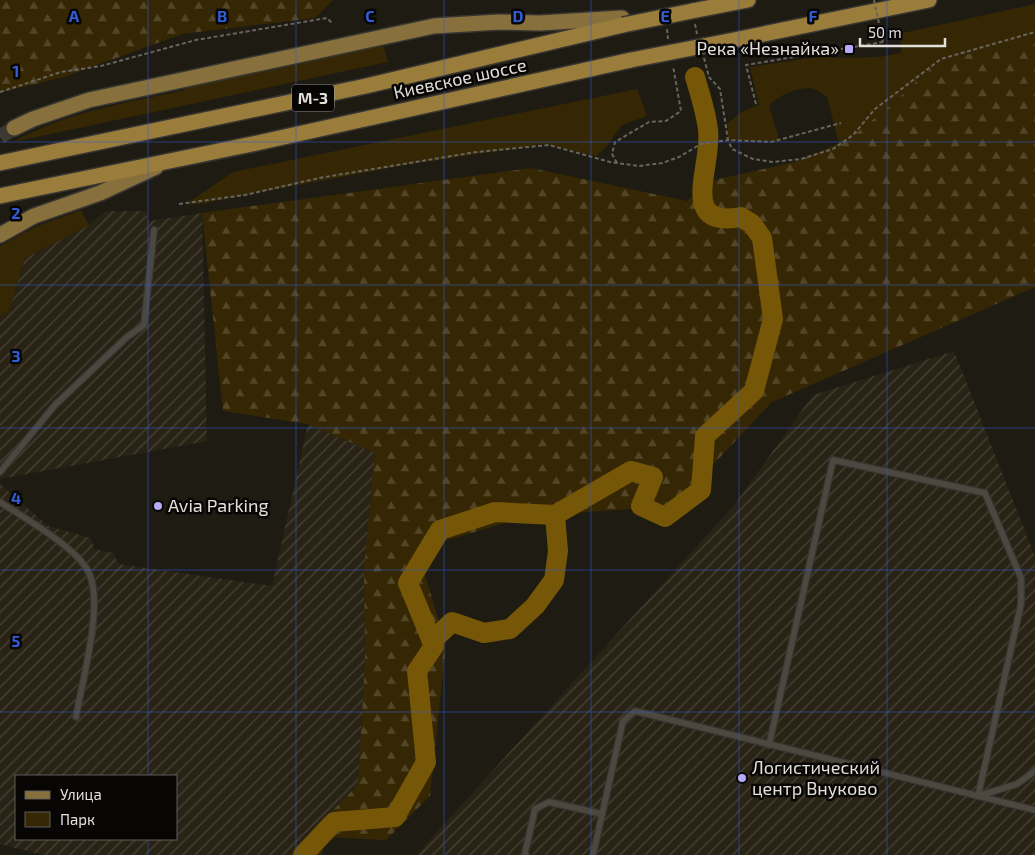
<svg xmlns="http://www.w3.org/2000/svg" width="1035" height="855" viewBox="0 0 1035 855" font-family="'Exo 2',sans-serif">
<defs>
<pattern id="industrial-furrows" width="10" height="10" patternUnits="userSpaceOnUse" patternTransform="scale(1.25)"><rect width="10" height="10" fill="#292316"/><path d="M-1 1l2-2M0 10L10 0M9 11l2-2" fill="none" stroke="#484337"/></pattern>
<pattern id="forest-firs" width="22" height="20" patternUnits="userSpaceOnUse" patternTransform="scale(1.25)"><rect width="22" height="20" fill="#362704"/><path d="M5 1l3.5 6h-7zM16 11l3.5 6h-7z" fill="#534628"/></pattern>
</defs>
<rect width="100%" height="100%" fill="#1e1b13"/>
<g fill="url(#industrial-furrows)" fill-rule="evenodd">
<path d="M106 211H145L149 221 202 213 207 441 0 479V316L9 311 25 258 89 225Z"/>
<path d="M954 351 1035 556V855H416L735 504 813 395Z"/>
<path d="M308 424 375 453 364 569 365 661 358 785 289 855H43L0 844V484L48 526 91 538 94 549 113 553 119 564 272 586ZM16 776H176V839H16Z"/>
</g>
<g fill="#362704">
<path d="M1035 4V43L941 59 884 111 857 132 839 143 827 97C824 95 820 91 817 90 803 84 778 95 769 106L780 142 728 140 727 124 741 112 759 105 750 67 830 55 832 58 879 57 901 53V36L903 33Z"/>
<path d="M383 44 388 62 13 142C66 112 126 103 185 90V87Z"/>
<path d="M637 89 647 116 622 125 606 147 596 156 544 144 405 165 199 204H186L233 172Z"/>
<path d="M81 210 89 225 25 258 9 311 0 316V246L35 227Z"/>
</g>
<g fill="url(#forest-firs)">
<path d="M0 0H333L315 18 182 34 67 76 0 93Z"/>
<path d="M1035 43V287L772 402 674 506 529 516 417 549 446 644 430 796 386 840 324 837 322 855H289L358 785 365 661 364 569 375 453 308 424 223 411 202 213 531 168 687 201 714 180 795 162 839 143 857 132 884 111 941 59Z"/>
</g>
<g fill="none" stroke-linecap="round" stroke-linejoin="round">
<g stroke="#755707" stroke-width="20">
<path d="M432 641 452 622 484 633 510 629 535 606 554 580 558 551 555 515"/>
<path d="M303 855 334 822 395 817 426 762 417 671 434 646 408 583 440 530 495 512 555 515 631 471 653 477 641 506 665 517 701 490 705 436 754 391 773 319 762 238 752 224 741 217C677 229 713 165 708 130 706 112 700 94 695 77"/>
</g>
<path stroke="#3b3931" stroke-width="15" stroke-dasharray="15 8" stroke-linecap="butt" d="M0 137 14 128"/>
<defs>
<g id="service">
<path d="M0 472 55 405 127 337 144 325 154 230"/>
<path d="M0 502C24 518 78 548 89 573 104 605 82 681 76 717"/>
<path d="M769 745 833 460 985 493 1021 578V604L978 796"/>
<path d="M978 796 1017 784 1035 771"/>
<path d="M526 855 525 853 535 809 549 802 602 814"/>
<path d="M593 855 623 721 635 711 1035 810"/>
</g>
<g id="primary">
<path d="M14 128 33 119 89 100 434 26 499 22 540 23 622 18"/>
<path d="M0 235 34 216 100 193 156 167"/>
</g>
<g id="trunk">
<path d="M692 11 748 0"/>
<path d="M739 39 929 0"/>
<path d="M0 163 366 86 623 25"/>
<path d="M0 196 257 143 631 60"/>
</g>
</defs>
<use href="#service" stroke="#383632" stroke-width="8"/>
<use href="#primary" stroke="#383632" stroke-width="18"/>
<use href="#trunk" stroke="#383632" stroke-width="18"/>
<g stroke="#66645d" stroke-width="2" stroke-dasharray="4 2.5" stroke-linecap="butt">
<path d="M695 24 697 34"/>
<path d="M667 29 668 39"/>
<path d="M704 58 709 77 720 89 728 140 771 142 841 123"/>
<path d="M0 92 61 72 101 66 196 40 327 18 332 23"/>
<path d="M756 104 746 65 883 42"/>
<path d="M617 163 612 154 615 142 649 122 666 121 681 111 673 66"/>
<path d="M179 204 245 195 319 178 476 152 549 145 610 162 639 166 662 163 679 157 701 144 728 140 732 149 753 159 773 162 801 159 833 149 853 135 875 109 941 59 1035 32"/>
</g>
<use href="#service" stroke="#4c4840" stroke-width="5.5"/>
<use href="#primary" stroke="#87703c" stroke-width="15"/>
<use href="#trunk" stroke="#9a7d3a" stroke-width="15"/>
<defs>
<g id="trunk-bridge">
<path d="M623 25 692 11"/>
<path d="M631 60 739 39"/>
</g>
</defs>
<use href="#trunk-bridge" stroke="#383632" stroke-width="18" stroke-linecap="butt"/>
<path stroke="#66645d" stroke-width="2" stroke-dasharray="4 2.5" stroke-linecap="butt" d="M874 0 883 42"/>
<use href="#trunk-bridge" stroke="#9a7d3a" stroke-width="15"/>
</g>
<path fill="none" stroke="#315dd8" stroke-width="1" stroke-opacity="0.55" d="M148 0V776M296 0V855M444 0V855M591 0V855M739 0V855M887 0V855M0 142H1035M0 285H1035M0 428H1035M0 570H1035M0 712H1035M148 839V855"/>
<g fill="#b4acf9" stroke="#070604" stroke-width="2">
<rect x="844" y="44" width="10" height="10" rx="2.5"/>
<circle cx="158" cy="506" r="5"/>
<circle cx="742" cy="778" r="5"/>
</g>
<g text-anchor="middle" stroke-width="5" stroke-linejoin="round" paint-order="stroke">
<rect fill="#070604" stroke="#a09f9a" stroke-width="1" x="292" y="84.5" width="42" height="27" rx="4"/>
<g font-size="16" font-weight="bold" fill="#e2e0db">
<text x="313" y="104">М-3</text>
</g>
<g font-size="18" fill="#e2e0db" stroke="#070604" text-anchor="start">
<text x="839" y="55" text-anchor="end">Река «Незнайка»</text>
<text x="168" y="512">Avia Parking</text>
<text x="752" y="774">Логистический<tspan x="752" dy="21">центр Внуково</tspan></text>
</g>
<g font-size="18" fill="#e2e0db" stroke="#070604">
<text transform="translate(460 79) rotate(-12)" y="6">Киевское шоссе</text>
</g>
</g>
<g font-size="16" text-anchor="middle" font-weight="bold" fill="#315dd8" stroke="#070604" stroke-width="5" stroke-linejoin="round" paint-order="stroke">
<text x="74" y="22">A</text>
<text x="222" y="22">B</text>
<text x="370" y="22">C</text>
<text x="518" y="22">D</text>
<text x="665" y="22">E</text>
<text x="813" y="22">F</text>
<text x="16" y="77">1</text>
<text x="16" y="219">2</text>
<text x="16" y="362">3</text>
<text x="16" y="504">4</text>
<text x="16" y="647">5</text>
</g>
<rect x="15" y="775" width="162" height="65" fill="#070604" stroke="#5f5d5a"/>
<rect x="25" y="791" width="25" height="8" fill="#87703c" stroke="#5f5d5a"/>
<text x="60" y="800" font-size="15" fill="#e2e0db">Улица</text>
<rect x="25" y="812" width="25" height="15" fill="#362704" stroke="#5f5d5a"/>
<text x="60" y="825" font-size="15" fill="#e2e0db">Парк</text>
<path d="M860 38v8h85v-8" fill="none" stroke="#e2e0db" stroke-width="2.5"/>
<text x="868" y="38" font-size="15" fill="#e2e0db" stroke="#070604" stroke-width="4" paint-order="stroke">50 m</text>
</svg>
